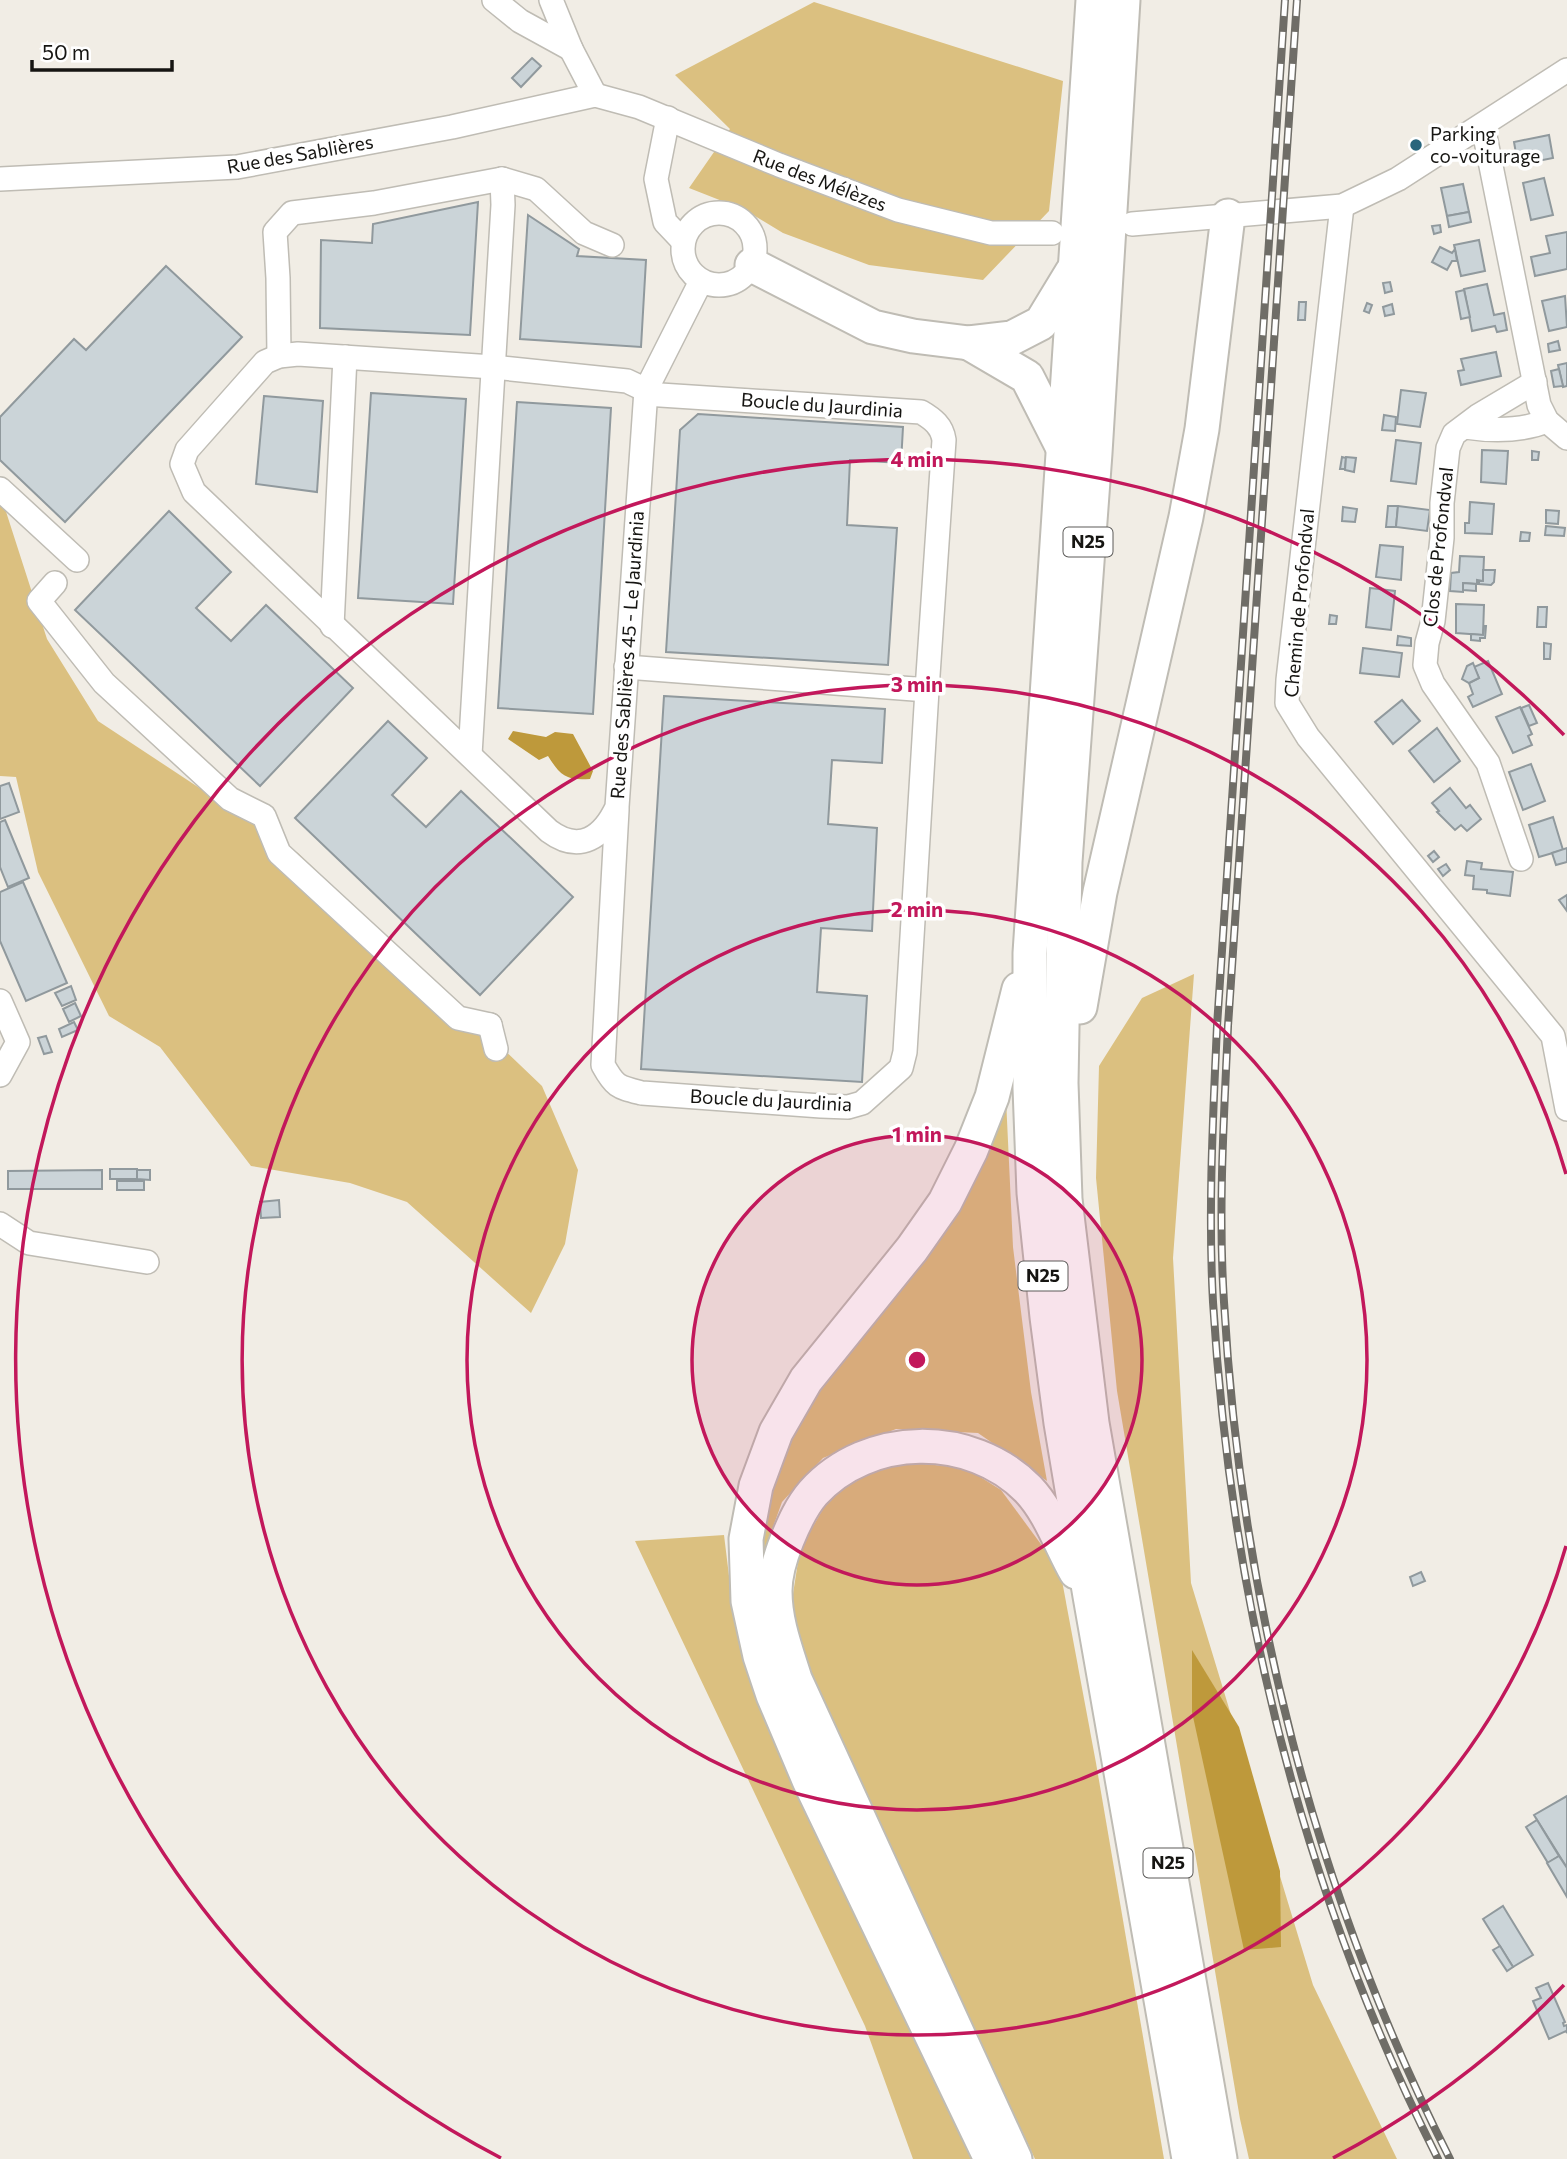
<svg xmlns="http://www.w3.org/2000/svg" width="1567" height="2159" viewBox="0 0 1567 2159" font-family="Commissioner,sans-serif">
<rect width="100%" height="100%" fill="#f1ede5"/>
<g fill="#dbc080">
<path d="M814 2 1063 81 1049 211 983 280 869 265 783 233 745 210 689 188 730 129 675 75Z"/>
<path d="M0 493 47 639 98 721 298 853 542 1086 578 1170 565 1244 531 1313 407 1202 350 1183 251 1166 160 1047 109 1016 38 872 16 777 0 776Z"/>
<path d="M1194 974 1173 1258 1191 1583 1313 1985 1397 2159H1249L1240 2119 1117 1391 1096 1178 1099 1066 1142 998Z"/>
<path d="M1006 1099 1013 1247 1031 1392 1047 1481 978 1433 896 1429 823 1458 782 1502 759 1566 770 1487 798 1416Z"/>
<path d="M893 1461 966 1468 1001 1490 1060 1570 1096 1763 1164 2159H1035L827 1716 790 1613 800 1549 831 1495Z"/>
<path d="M724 1535 735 1625 804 1807 908 2020 971 2159H913L865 2026 635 1541Z"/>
</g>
<g fill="#be993b">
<path d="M513 731 546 737 555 732 573 734 593 771 590 779C566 781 560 775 548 756L539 760 508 739Z"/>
<path d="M1192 1650 1239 1727 1280 1871 1281 1947 1244 1950 1192 1712Z"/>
</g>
<g fill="#cbd4d8" stroke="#90999d" stroke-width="2">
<path d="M532 58 541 66 521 87 512 78Z"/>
<path d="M1549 135 1553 158 1518 165 1514 142Z"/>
<path d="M1544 178 1553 215 1531 220 1523 183Z"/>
<path d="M1463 184 1469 212 1447 216 1441 188Z"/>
<path d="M478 202 470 335 320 328 321 240 372 243 373 224Z"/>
<path d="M1469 212 1471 222 1449 227 1447 216Z"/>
<path d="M528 215 579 249 577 256 646 260 641 347 520 339Z"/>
<path d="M1440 225 1441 232 1434 234 1432 226Z"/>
<path d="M1567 232V269L1535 276 1531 257 1550 253 1546 236Z"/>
<path d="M1479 240 1485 271 1461 276 1454 245Z"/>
<path d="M1440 247 1452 253 1455 249 1457 261H1452L1447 270 1432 262Z"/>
<path d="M166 266 242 337 65 522 0 460V417L74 339 86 350Z"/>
<path d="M1390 282 1392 291 1385 293 1383 283Z"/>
<path d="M1487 284 1494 315 1504 313 1507 330 1497 332 1495 326 1472 331 1464 289Z"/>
<path d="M1464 290 1470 317 1461 319 1456 292Z"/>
<path d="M1565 296 1567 327 1549 331 1542 301Z"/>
<path d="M1299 302H1306L1305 320H1298Z"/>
<path d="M1367 303 1372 305 1369 313 1364 311Z"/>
<path d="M1392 304 1394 314 1385 316 1383 307Z"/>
<path d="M1558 341 1560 350 1549 352 1548 344Z"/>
<path d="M1496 352 1501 376 1461 385 1458 371 1464 370 1461 359Z"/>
<path d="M1567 363V386L1563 387 1558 365Z"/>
<path d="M1559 369 1563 386 1554 387 1551 371Z"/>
<path d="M1401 390 1426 393 1420 427 1397 424Z"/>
<path d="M371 393 466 399 453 604 358 598Z"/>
<path d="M264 396 323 401 317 492 256 484Z"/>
<path d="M517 402 611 408 593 714 498 708Z"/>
<path d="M698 414 903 427 901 463 850 460 847 525 897 528 888 665 666 652 680 430Z"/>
<path d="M1384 415 1396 417 1395 431 1382 430Z"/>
<path d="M1396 440 1421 443 1416 484 1391 481Z"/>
<path d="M1482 450 1508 451 1506 484 1481 482Z"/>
<path d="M1532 451 1539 452 1538 460H1532Z"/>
<path d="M1342 457 1346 458 1345 469H1340Z"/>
<path d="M1346 457 1356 458 1354 472 1345 470Z"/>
<path d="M1470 502 1494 504 1492 534 1465 533V523H1469Z"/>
<path d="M1388 506H1398L1396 527H1386Z"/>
<path d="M1398 506 1430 510 1427 531 1396 527Z"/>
<path d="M1343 507 1357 509 1355 522 1342 521Z"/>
<path d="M1546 510 1559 511 1558 524 1546 523Z"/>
<path d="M169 511 231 572 196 608 231 641 266 605 353 688 260 786 75 610Z"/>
<path d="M1546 526 1565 528 1564 536 1545 535Z"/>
<path d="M1521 532 1530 533 1529 541H1520Z"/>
<path d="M1380 545 1403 547 1401 580 1376 577Z"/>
<path d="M1460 556 1484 557 1483 581 1477 580V584L1463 583V592L1450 591 1451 573 1459 572Z"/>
<path d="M1483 570H1495L1494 582 1491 585 1479 584V581H1483Z"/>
<path d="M1463 583 1476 584V591L1463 590Z"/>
<path d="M1370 588 1395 591 1391 630 1366 627Z"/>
<path d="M1456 604 1484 605 1483 635 1456 633Z"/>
<path d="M1538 607H1547L1546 627H1537Z"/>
<path d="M1330 615 1337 616 1336 624H1329Z"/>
<path d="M1484 626H1486L1485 638H1480V641L1471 640V634L1483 635Z"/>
<path d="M1398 636 1411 638V646L1397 645Z"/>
<path d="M1544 643 1551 644 1550 659H1544Z"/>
<path d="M1363 648 1402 653 1399 677 1360 673Z"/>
<path d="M1488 661 1502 694 1473 707 1468 697 1473 694 1469 683 1479 678 1474 667Z"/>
<path d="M1473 663 1479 678 1469 683 1462 679 1467 666Z"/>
<path d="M664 696 885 709 882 763 832 760 828 824 877 828 872 931 821 928 817 992 867 996 862 1082 641 1069Z"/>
<path d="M1402 700 1420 721 1393 744 1375 722Z"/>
<path d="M1529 705 1537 723 1529 726 1521 708Z"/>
<path d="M1520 707 1532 734 1528 736 1532 745 1513 753 1496 717Z"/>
<path d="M388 721 427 758 392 795 426 827 461 791 573 897 480 995 295 818Z"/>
<path d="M1437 728 1460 761 1434 782 1409 751Z"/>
<path d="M1531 764 1545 801 1523 810 1509 772Z"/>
<path d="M9 783 19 812 0 819V786Z"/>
<path d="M1450 788 1466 808 1470 805 1481 819 1467 831 1461 825 1455 830 1437 812 1439 811 1432 803Z"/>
<path d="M1553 817 1563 850 1539 857 1529 825Z"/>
<path d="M5 820 29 878 8 887 0 867V822Z"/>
<path d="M1567 848V862L1556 865 1552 853Z"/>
<path d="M1434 851 1439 857 1433 862 1428 856Z"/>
<path d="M1467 861 1482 863 1481 869 1513 872 1510 896 1487 893V890L1473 889 1474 876 1465 875Z"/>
<path d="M1446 864 1450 870 1443 876 1438 869Z"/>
<path d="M23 882 67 983 26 1001 0 941V892Z"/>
<path d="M1567 895V911L1559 900Z"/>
<path d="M71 986 76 1000 62 1006 55 993Z"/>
<path d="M75 1003 81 1016 69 1022 63 1009Z"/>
<path d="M74 1022 78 1030 62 1037 59 1029Z"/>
<path d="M46 1036 52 1052 44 1054 38 1038Z"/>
<rect x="110" y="1169" width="27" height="10"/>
<path d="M102 1170V1189H8V1171Z"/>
<path d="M137 1170H150V1180L137 1179Z"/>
<rect x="117" y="1181" width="27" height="9"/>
<path d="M279 1200 280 1217 261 1218 260 1202Z"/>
<path d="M1421 1572 1425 1581 1413 1586 1410 1577Z"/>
<path d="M1567 1796V1868L1534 1815Z"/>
<path d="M1537 1820 1559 1856 1548 1863 1526 1827Z"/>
<path d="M1559 1856 1567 1868V1897L1547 1863Z"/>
<path d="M1503 1906 1533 1955 1513 1967 1483 1919Z"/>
<path d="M1500 1946 1513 1967 1507 1971 1493 1950Z"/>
<path d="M1548 1983 1565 2022 1563 2023 1564 2026 1567 2025V2033L1566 2031 1549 2039 1533 2001 1541 1998 1536 1988Z"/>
</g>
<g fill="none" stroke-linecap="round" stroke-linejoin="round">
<defs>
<g id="minor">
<path d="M494 0 520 21 571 49"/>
<path d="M551 0 571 49 595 95"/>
<path d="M668 118 656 179 665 222 683 241"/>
<path d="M1483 126 1539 405 1547 421 1567 438"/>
<path d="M0 179 237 167 452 127 595 95 639 107 779 165 898 210 991 233H1052"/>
<path d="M1342 206 1288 680 1287 703 1308 737 1553 1036 1567 1109"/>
<circle cx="719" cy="249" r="36"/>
<path d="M1132 224 1342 206 1398 179 1567 70"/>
<path d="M279 356 278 278 275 232 292 213 374 203 502 179 536 189 584 233 612 245"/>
<path d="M646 390 627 381 493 367 298 354 279 356 265 362 187 450 182 464 194 492 549 831C580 854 603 837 617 807L646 390 697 289 703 282"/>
<path d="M1465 427C1492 431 1522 431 1547 421"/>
<path d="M0 489 77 560"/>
<path d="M55 583 39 601 104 683 230 799 264 816 279 853 458 1018 490 1025"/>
<path d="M332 626 345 357"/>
<path d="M626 667 927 690 944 440C942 426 933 419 921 412L645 394"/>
<path d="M470 755 503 205 502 179"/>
<path d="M617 810 603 1065C615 1087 618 1087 642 1093L821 1106 848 1107 862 1103 901 1068 905 1052 927 690"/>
<path d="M1521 859 1488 763 1433 684 1425 665 1427 643 1433 621 1442 538V503L1448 448 1454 434 1478 416 1535 382"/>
<path d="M0 1001 18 1042 0 1075"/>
<path d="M490 1025 496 1049"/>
<path d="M0 1224 29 1243 147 1262"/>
</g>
<g id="highway">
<path d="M1093 0 1030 953V1088L1034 1193 1047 1317 1061 1423 1090 1596 1189 2159"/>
<path d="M1123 0 1095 453 1065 862 1061 1083 1065 1199 1092 1423 1220 2159"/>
<path d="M752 265 873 327 913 336 969 343 1012 338 1041 323 1072 272"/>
<path d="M969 343 1027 377 1063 448"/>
<path d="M1080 1007 1100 892 1186 517 1202 429 1228 216"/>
<path d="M991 2159 809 1780 773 1695 760 1656 748 1601 746 1539 756 1486 776 1432 806 1380 912 1249 945 1202 971 1150 992 1097 1019 989"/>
<path d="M1015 2159 795 1679C786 1650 775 1622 775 1591 775 1575 781 1555 787 1540 794 1523 801 1507 813 1493 868 1432 971 1431 1028 1489 1050 1512 1061 1546 1076 1572"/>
</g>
</defs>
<use href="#minor" stroke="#bfbcb4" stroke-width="26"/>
<use href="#highway" stroke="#bfbcb4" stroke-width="37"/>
<use href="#minor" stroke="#fff" stroke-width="23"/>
<use href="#highway" stroke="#fff" stroke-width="33"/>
<defs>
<g id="rail">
<path d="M1285 0 1217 1026C1213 1117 1208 1210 1213 1302 1231 1601 1302 1890 1438 2159"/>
<path d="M1297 0 1228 1026C1224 1118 1218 1210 1224 1302 1241 1601 1315 1892 1450 2159"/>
</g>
</defs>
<use href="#rail" stroke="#6f6d67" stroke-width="8"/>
<use href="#rail" stroke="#fff" stroke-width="5" stroke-dasharray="16" stroke-linecap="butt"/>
</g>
<circle cx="917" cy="1360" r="225" fill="#c2185b" fill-opacity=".12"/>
<g fill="none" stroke="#c2185b" stroke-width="3.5">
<circle cx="917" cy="1360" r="225"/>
<circle cx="917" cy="1360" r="450"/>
<path d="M1566 1546A675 675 0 1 1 1566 1174"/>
<path d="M1564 1985A900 900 0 0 1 1333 2158M501 2158A900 900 0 1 1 1564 735"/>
</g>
<circle fill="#28657c" stroke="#fff" stroke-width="2.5" cx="1416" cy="145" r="7"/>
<g text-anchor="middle" stroke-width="7" stroke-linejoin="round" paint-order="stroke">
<g fill="#fff" stroke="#5c5b59" stroke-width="2">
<rect x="1063.5" y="527.5" width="49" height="29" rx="5"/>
<rect x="1018.5" y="1261.5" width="49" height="29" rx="5"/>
<rect x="1143.5" y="1848.5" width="49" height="29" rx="5"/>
</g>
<g font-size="18" font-weight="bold" fill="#161512">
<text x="1088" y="548">N25</text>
<text x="1043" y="1282">N25</text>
<text x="1168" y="1869">N25</text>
</g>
<g font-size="19" fill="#161512" stroke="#fff" text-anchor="start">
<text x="1430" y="141">Parking<tspan x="1430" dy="22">co-voiturage</tspan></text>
</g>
<g font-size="19" fill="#161512" stroke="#fff">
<text transform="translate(300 154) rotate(-10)" y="7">Rue des Sablières</text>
<text transform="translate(820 180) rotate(21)" y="7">Rue des Mélèzes</text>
<text transform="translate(822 405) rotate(4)" y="7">Boucle du Jaurdinia</text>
<text transform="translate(1438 547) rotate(-84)" y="7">Clos de Profondval</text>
<text transform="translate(1299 603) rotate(-85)" y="7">Chemin de Profondval</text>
<text transform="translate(627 655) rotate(-86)" y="7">Rue des Sablières 45 - Le Jaurdinia</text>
<text transform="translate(771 1100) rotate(3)" y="7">Boucle du Jaurdinia</text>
</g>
</g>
<circle cx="917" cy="1360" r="10" fill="#c2185b" stroke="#fff" stroke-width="3.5"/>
<g font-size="21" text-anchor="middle" font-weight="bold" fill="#c2185b" stroke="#fff" stroke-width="7" stroke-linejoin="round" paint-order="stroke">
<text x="917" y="467">4 min</text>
<text x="917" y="692">3 min</text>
<text x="917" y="917">2 min</text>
<text x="917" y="1142">1 min</text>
</g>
<path d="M32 60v10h140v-10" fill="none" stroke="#161512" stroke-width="3.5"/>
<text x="42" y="60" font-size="21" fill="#161512" stroke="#ffffff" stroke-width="5" paint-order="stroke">50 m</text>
</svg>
